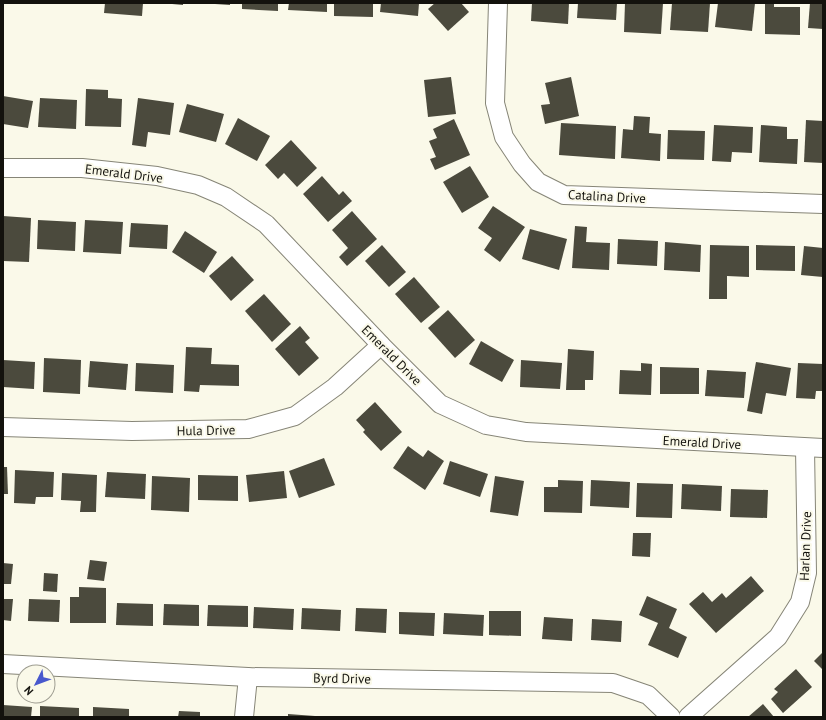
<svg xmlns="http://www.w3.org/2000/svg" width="826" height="720" viewBox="0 0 826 720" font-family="'PT Sans',sans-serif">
<rect width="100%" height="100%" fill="#faf9e9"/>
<g fill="#4b4a3d">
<path d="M105 3H143L142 16 104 13Z"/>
<path d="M172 3H183V5L172 4Z"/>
<path d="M215 3H230V5L215 4Z"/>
<path d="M242 3H278V11L242 9Z"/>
<path d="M289 3H327V12L288 10Z"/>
<path d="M334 3H373V17L334 16Z"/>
<path d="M381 3H419L418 16 380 12Z"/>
<path d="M435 3H461L469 12 448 31 428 9Z"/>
<path d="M532 3H569L568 24 531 21Z"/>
<path d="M578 3H617L616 20 577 18Z"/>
<path d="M625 3H663L661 34 624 32Z"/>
<path d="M672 3H710L708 32 670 30Z"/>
<path d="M718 3H755L752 31 715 27Z"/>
<path d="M765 3H774V7H800V35L765 34Z"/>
<path d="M810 3H823V29L808 28Z"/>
<path d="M451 77 456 114 428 117 424 80Z"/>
<path d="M571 77 579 116 545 124 541 105 550 104 545 83Z"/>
<path d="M86 89 108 90V98L122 99 121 127 85 126Z"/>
<path d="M3 96 33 101 28 128 3 124Z"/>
<path d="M40 98 77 100 76 129 38 127Z"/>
<path d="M138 98 174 103 170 135 148 132 146 147 132 145Z"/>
<path d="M187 104 224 114 216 142 179 132Z"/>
<path d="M634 116 650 117 649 133 661 134 660 161 621 158 623 129 633 130Z"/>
<path d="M238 118 270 136 257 161 225 144Z"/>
<path d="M454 119 470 155 435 170 430 159 436 157 429 141 437 138 433 129Z"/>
<path d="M806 120 823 121V163L804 162Z"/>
<path d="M561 123 616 126 615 159 559 155Z"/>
<path d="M714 125 753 127 752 153 732 152 731 162 712 161Z"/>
<path d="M761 125 787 127V139H798L797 164 759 162Z"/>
<path d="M668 130 705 131 704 160 667 159Z"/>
<path d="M291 140 317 168 297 187 284 173 278 179 265 165Z"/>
<path d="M470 166 489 197 462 213 443 182Z"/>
<path d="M322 176 339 195 343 191 352 201 328 222 303 194Z"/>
<path d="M493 206 525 227 500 262 484 250 492 238 478 228Z"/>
<path d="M352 211 377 239 347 266 339 257 348 248 332 230Z"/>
<path d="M3 216 31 218 29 262 3 261Z"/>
<path d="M38 220 76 222 75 251 37 249Z"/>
<path d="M85 220 123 222 121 254 83 252Z"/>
<path d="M131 223 168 225 167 249 129 247Z"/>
<path d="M575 226 587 227 586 242 610 243 609 270 572 268Z"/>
<path d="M530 229 567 239 559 270 522 259Z"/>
<path d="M185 231 217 252 204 273 172 252Z"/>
<path d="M618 239 658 241 657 266 617 264Z"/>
<path d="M665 242 701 245 700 272 664 270Z"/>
<path d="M382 245 406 272 389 287 365 261Z"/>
<path d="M710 245 749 246V277L727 276V299H709Z"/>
<path d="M756 245 795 246V271L756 270Z"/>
<path d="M804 246 823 248V277L801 275Z"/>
<path d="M232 256 254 280 231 301 209 276Z"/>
<path d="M414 277 440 307 421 323 395 294Z"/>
<path d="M264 294 291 324 272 342 245 311Z"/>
<path d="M448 310 475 340 455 358 428 328Z"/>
<path d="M300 326 310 338 305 342 319 358 299 376 275 349Z"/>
<path d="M481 341 514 360 502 382 469 364Z"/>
<path d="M186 347 212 348 211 364 239 365V386L200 385 199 392 184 391Z"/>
<path d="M568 349 594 351 593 380H585V390H566Z"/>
<path d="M44 358 81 360 80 394 43 392Z"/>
<path d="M3 360 35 362 34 389 3 387Z"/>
<path d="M521 360 562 363 560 389 520 387Z"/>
<path d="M90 361 128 364 126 390 88 387Z"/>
<path d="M756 362 791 368 786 396 766 393 762 414 747 411Z"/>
<path d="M136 363 174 365 173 393 135 391Z"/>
<path d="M641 363 652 364 651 395 619 394 620 370 641 371Z"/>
<path d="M798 363 823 364V391H816L815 399 796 398Z"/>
<path d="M660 367 699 368V394H660Z"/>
<path d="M707 370 746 372 744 398 705 396Z"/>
<path d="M375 402 402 432 381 451 363 432 365 430 356 420Z"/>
<path d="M408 446 423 457 428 450 444 461 425 490 393 468Z"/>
<path d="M324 458 335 485 299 498 289 471Z"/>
<path d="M450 461 488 474 480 497 443 484Z"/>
<path d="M3 467H7L8 494H3Z"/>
<path d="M15 470 54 472 53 497H36L35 504 14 503Z"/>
<path d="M284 471 287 498 249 502 246 475Z"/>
<path d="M107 472 146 474 145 499 105 497Z"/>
<path d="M62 473 97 475 96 512H80L81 501 61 500Z"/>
<path d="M198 475 238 476V501L198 500Z"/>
<path d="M152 476 190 478 189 512 151 510Z"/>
<path d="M495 476 524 481 518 516 490 512Z"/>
<path d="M558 480 583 481 582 513 544 512V487H558Z"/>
<path d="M591 480 630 482 629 508 590 506Z"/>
<path d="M637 483 673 484 672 518 636 517Z"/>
<path d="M682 484 722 486 721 511 681 509Z"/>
<path d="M731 489 768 490 767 518 730 517Z"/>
<path d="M633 533H651L650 557 632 556Z"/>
<path d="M90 560 107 562 104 581 87 579Z"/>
<path d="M3 563 13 564 11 584H3Z"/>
<path d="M44 573 58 574 57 592 43 591Z"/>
<path d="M751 576 764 591 716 633 689 604 703 592 712 602 722 593 726 598Z"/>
<path d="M79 587 106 588V623H70V597H79Z"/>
<path d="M647 596 677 609 669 628 687 637 678 658 648 645 658 623 639 615Z"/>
<path d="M3 599H13L11 621 3 620Z"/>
<path d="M29 599 60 600 59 622 28 621Z"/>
<path d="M117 603 153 604V626L116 625Z"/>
<path d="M164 604 199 605V626L163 625Z"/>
<path d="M208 605 248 606V627L207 626Z"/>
<path d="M254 607 294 609 293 630 253 628Z"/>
<path d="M302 608 341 610 340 631 301 629Z"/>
<path d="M356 608 387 609 386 633 355 631Z"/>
<path d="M489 611H521V636L489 635Z"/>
<path d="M399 612 435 613 434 636 399 634Z"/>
<path d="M444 613 484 615 483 636 443 634Z"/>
<path d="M544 617 573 619 572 641 542 639Z"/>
<path d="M592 619 622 621 621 642 591 640Z"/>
<path d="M823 652V670L814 661Z"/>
<path d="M796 669 812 687 783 713 771 699 778 692 774 689Z"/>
<path d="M763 704 774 717H748Z"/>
<path d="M3 705 32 707 31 717H3Z"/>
<path d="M40 706 79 708V717H40Z"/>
<path d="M93 707 129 709V717H93Z"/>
<path d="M179 711 200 712V717H178Z"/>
<path d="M288 714 315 716V717H288Z"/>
</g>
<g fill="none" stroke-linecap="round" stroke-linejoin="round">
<defs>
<g id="street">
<path d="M498 3 495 103 504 137 522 164 538 182 564 195 823 204"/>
<path d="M3 168H82L157 176 198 185 226 197 266 224 381 345 440 404 486 425 526 432 823 448"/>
<path d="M3 427 132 431 248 429 295 416 335 387 381 345"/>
<path d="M3 664 248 677 613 683 648 695 671 717"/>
<path d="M244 717 248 677"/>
<path d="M688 717 778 637 800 602 807 573 805 448"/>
</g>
</defs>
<use href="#street" stroke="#868577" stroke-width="20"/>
<use href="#street" stroke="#fff" stroke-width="18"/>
</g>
<g text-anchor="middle" stroke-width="4" stroke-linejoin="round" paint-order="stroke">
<g font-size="13" fill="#13120d" stroke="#faf9e9">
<text transform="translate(124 173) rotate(7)" y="5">Emerald Drive</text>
<text transform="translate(607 196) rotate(3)" y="5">Catalina Drive</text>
<text transform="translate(392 355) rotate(45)" y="5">Emerald Drive</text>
<text transform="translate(206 430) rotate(-1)" y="5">Hula Drive</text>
<text transform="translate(702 442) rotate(3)" y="5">Emerald Drive</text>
<text transform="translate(805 546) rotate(-88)" y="5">Harlan Drive</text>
<text transform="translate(342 678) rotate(1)" y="5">Byrd Drive</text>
</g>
</g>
<rect width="826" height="720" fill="none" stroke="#13120d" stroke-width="8"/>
<g transform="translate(36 684) rotate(228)"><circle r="19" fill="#faf9e9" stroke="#9e9d91"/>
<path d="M0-3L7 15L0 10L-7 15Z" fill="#4858cd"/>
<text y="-6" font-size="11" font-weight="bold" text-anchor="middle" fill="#13120d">N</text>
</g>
</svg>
